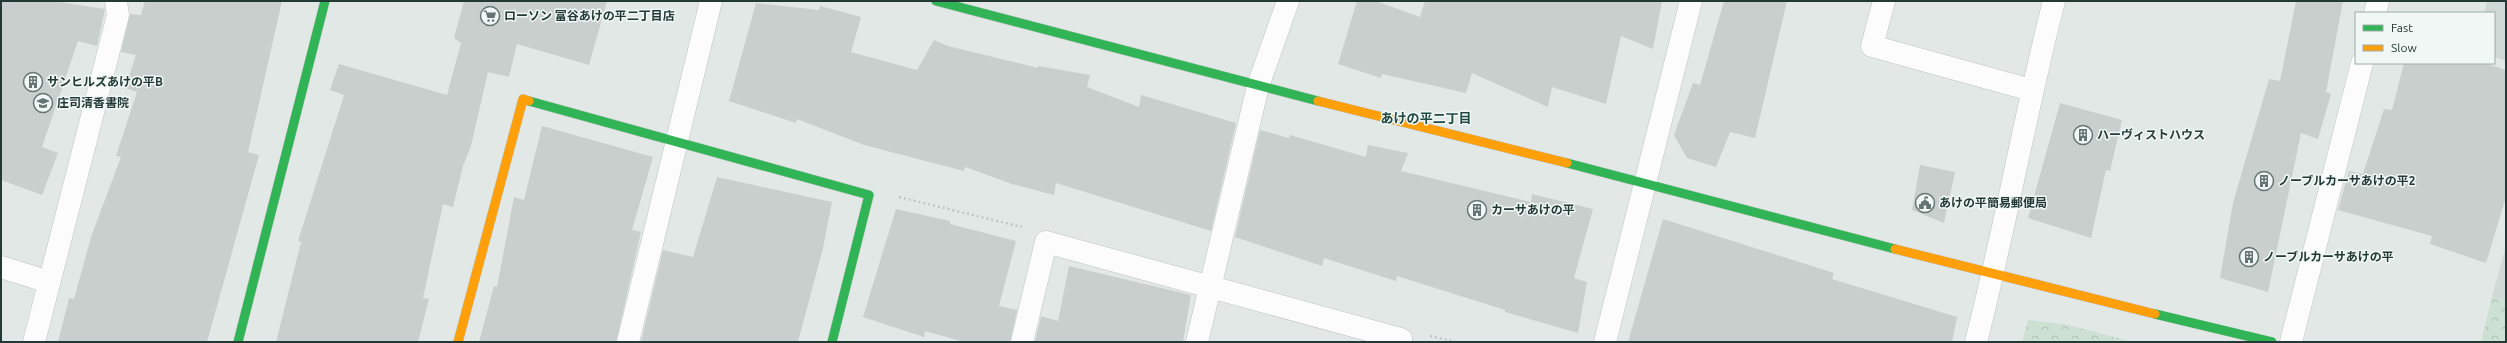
<svg xmlns="http://www.w3.org/2000/svg" width="2507" height="343" viewBox="0 0 2507 343" font-family="Ubuntu,'Noto Sans JP',sans-serif">
<defs>
<pattern id="forest-crowns" width="20" height="18" patternUnits="userSpaceOnUse"><rect width="20" height="18" fill="#cce0d3"/><path d="M2 6a3 3 0 1 1 6 0M12 15a3 3 0 1 1 6 0" fill="none" stroke="#afc1b6"/></pattern>
</defs>
<rect width="100%" height="100%" fill="#e2e8e5"/>
<g fill="#d0d9d5">
<path d="M2487 1H2506V61L2494 57V13H2484Z"/>
<path d="M2506 246V300L2492 297Z"/>
</g>
<g fill="url(#forest-crowns)">
<path d="M2492 297 2506 300V342H2481Z"/>
<path d="M2028 320 2069 325 2133 342H2022Z"/>
</g>
<g fill="#c9cfcd">
<path d="M1 1H53L105 9 97 46 78 41 42 147 58 153 42 195 1 180Z"/>
<path d="M145 1H282L248 152 259 155 207 342H58L69 298 74 299 91 237 121 157 116 156 137 92 125 88 136 55 121 52 130 14 141 15Z"/>
<path d="M464 1H607L589 65 517 44 509 77 488 72 471 146 463 166 453 207 443 204 423 298 429 299 418 342H276L301 242 298 241 344 95 330 90 339 64 447 95 461 43 454 38Z"/>
<path d="M1357 1H1376L1420 17 1425 1H1662L1653 49 1621 36 1606 104 1552 87 1548 107 1472 73 1466 93 1382 74 1381 78 1338 64Z"/>
<path d="M1724 1H1787L1755 138 1730 132 1716 167 1687 158 1674 135 1693 83 1700 85Z"/>
<path d="M2296 1H2343L2326 92 2331 94 2318 139 2301 133 2268 292 2220 278 2233 203 2269 79 2280 81Z"/>
<path d="M756 3 819 10 820 6 861 17 851 52 917 70 934 40 948 46 1038 68V66L1090 75 1087 87 1139 107 1141 95 1236 123 1211 231 1056 183 1054 195 1012 184 965 167 964 171 864 145 797 119 796 123 729 101Z"/>
<path d="M2404 63H2484L2506 70V197L2486 263 2430 244 2432 236 2338 210 2349 171 2363 174 2384 109 2392 110Z"/>
<path d="M2060 103 2122 120 2110 171 2106 170 2091 238 2028 218Z"/>
<path d="M542 126 653 157 632 230 641 232 616 342H479L494 286 497 287 514 197 524 200Z"/>
<path d="M1260 130 1289 138 1290 135 1366 157 1368 145 1408 153 1401 171 1531 202 1532 194 1593 209 1574 278 1587 282 1578 333 1505 312V310L1397 276 1396 281 1324 258 1322 266 1235 237Z"/>
<path d="M1920 165 1955 172 1944 223 1912 210Z"/>
<path d="M717 177 832 202 823 248 798 342H641L663 250 693 257Z"/>
<path d="M896 209 950 221V224L1016 241 999 306 1017 310 1010 342H964L925 331 924 337 863 317Z"/>
<path d="M1663 219 1834 273 1832 279 1957 317 1952 342H1628Z"/>
<path d="M1069 266 1191 295 1183 342H1035L1041 316 1058 321Z"/>
</g>
<g fill="none" stroke-linecap="round" stroke-linejoin="round">
<defs>
<g id="street">
<path d="M1884 1 1872 46 2031 90"/>
<path d="M2375 13 2378 1"/>
<path d="M1 267 49 282"/>
<path d="M34 342 118 15 116 1"/>
<path d="M628 342 711 1"/>
<path d="M1022 342 1046 242 1401 339 1400 342"/>
<path d="M1197 342 1258 86 1288 1"/>
<path d="M1605 342 1691 1"/>
<path d="M1976 342C2005 229 2025 114 2054 1"/>
<path d="M2291 342 2362 63"/>
</g>
<g id="fast">
<path d="M936 1 1318 101"/>
<path d="M529 101 869 195 832 342"/>
<path d="M1567 163 1895 249"/>
<path d="M2155 314 2272 342"/>
<path d="M238 342 325 1"/>
</g>
<g id="slow">
<path d="M1318 101 1567 163"/>
<path d="M1895 249 2155 314"/>
<path d="M458 342 523 99 529 101"/>
</g>
</defs>
<use href="#street" stroke="#bfc4c2" stroke-width="23"/>
<use href="#fast" stroke="#bfc5c3" stroke-width="10"/>
<use href="#slow" stroke="#bfc5c3" stroke-width="10"/>
<g stroke="#c0c8c5" stroke-width="2.5" stroke-dasharray="2 3" stroke-linecap="butt">
<path d="M899 197 1022 227"/>
<path d="M1430 336 1456 342"/>
</g>
<use href="#street" stroke="#fbfcfb" stroke-width="22"/>
<use href="#fast" stroke="#30b455" stroke-width="9"/>
<use href="#slow" stroke="#ff9f0a" stroke-width="9"/>
</g>
<defs>
<symbol id="supermarket-ring" viewBox="-11 -11 22 22"><circle r="9.5" fill="#f0f7f4" stroke="#657672" stroke-width="1.5"/><path d="M-6-5.5h2.5l.6 2H6L4.5 2H-2.5L-4.4-4H-6ZM-1.5 3.2a1.3 1.3 0 1 0 .1 0ZM3 3.2a1.3 1.3 0 1 0 .1 0Z" fill="#657672"/></symbol>
<symbol id="building-ring" viewBox="-11 -11 22 22"><circle r="9.5" fill="#f0f7f4" stroke="#657672" stroke-width="1.5"/><path d="M-4-6H4V6H1V3H-1V6H-4ZM-2.5-4.3h1.7v1.8h-1.7ZM.8-4.3h1.7v1.8H.8ZM-2.5-1h1.7V.8h-1.7ZM.8-1h1.7V.8H.8Z" fill="#657672"/></symbol>
<symbol id="school-ring" viewBox="-11 -11 22 22"><circle r="9.5" fill="#f0f7f4" stroke="#657672" stroke-width="1.5"/><path d="M0-5L7-2L0 1L-7-2ZM-4 1L0 2.5L4 1V4Q0 6-4 4Z" fill="#657672"/></symbol>
<symbol id="civic-ring" viewBox="-11 -11 22 22"><circle r="9.5" fill="#f0f7f4" stroke="#657672" stroke-width="1.5"/><path d="M-.6-6.5H3V-4.5H.6V-3L4-1V1h2V6H-6V1h2V-1L-.6-3ZM-1.2 2.5V6h2.4V2.5Z" fill="#657672"/></symbol>
</defs>
<g fill-rule="evenodd">
<use href="#supermarket-ring" x="479" y="5" width="22" height="22"/>
<use href="#building-ring" x="22" y="71" width="22" height="22"/>
<use href="#school-ring" x="32" y="92" width="22" height="22"/>
<use href="#building-ring" x="2072" y="124" width="22" height="22"/>
<use href="#building-ring" x="2253" y="170" width="22" height="22"/>
<use href="#civic-ring" x="1914" y="192" width="22" height="22"/>
<use href="#building-ring" x="1466" y="199" width="22" height="22"/>
<use href="#building-ring" x="2238" y="246" width="22" height="22"/>
</g>
<g text-anchor="middle" stroke-width="3" stroke-linejoin="round" paint-order="stroke">
<g font-size="12" font-weight="bold" fill="#223934" stroke="#f0f7f4" text-anchor="start">
<text x="504" y="20">ローソン 富谷あけの平二丁目店</text>
<text x="47" y="86">サンヒルズあけの平B</text>
<text x="57" y="107">庄司清香書院</text>
<text x="2097" y="139">ハーヴィストハウス</text>
<text x="2278" y="185">ノーブルカーサあけの平2</text>
<text x="1939" y="207">あけの平簡易郵便局</text>
<text x="1491" y="214">カーサあけの平</text>
<text x="2263" y="261">ノーブルカーサあけの平</text>
</g>
<g font-size="13" font-weight="bold" fill="#1f4a42" stroke="#f0f7f4">
<text x="1426" y="123">あけの平二丁目</text>
</g>
</g>
<rect width="2507" height="343" fill="none" stroke="#223934" stroke-width="4"/>
<rect x="2355" y="12" width="140" height="52" fill="#f0f7f4" stroke="#9eaba7"/>
<rect x="2363" y="25" width="20" height="6" fill="#30b455" stroke="#9eaba7"/>
<text x="2391" y="32" font-size="12" fill="#223934">Fast</text>
<rect x="2363" y="45" width="20" height="6" fill="#ff9f0a" stroke="#9eaba7"/>
<text x="2391" y="52" font-size="12" fill="#223934">Slow</text>
</svg>
